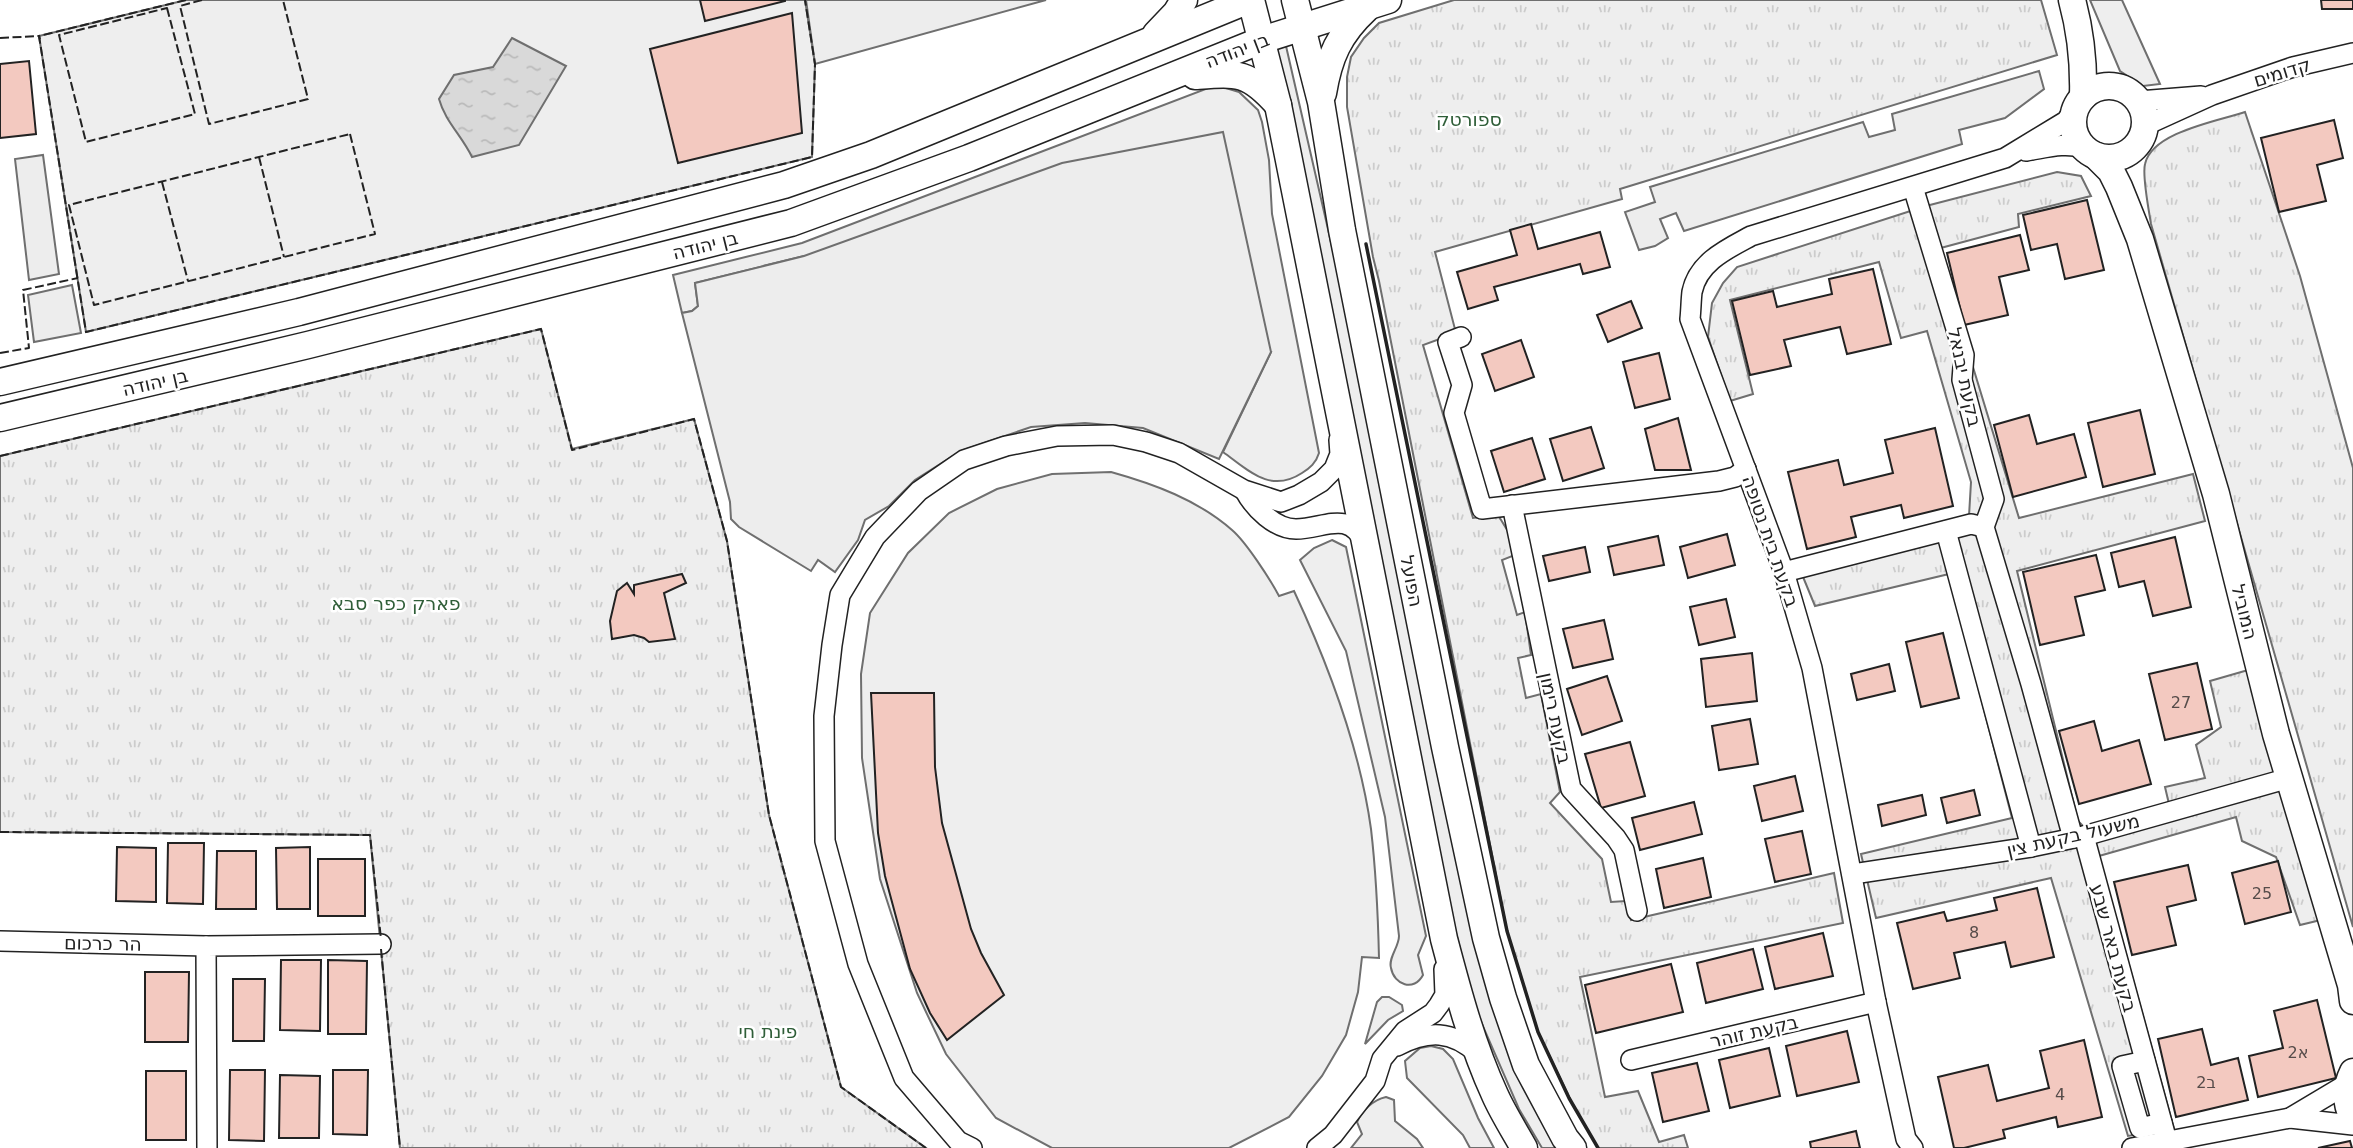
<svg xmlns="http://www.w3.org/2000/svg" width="2353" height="1148" viewBox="0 0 2353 1148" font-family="'DejaVu Sans','Noto Sans Hebrew',sans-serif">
<defs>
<pattern id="park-tufts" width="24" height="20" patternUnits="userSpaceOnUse" patternTransform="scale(1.75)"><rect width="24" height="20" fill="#eee"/><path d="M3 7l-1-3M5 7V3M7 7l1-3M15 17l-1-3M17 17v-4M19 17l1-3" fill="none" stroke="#ccc"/></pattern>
<pattern id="water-ripples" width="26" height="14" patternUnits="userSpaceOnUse" patternTransform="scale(1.75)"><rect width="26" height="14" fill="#d9d9d9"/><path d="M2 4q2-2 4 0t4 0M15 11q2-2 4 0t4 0" fill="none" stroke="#bababa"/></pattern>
</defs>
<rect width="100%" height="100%" fill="#fff"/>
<g fill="#eee" stroke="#6f6f6f" stroke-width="2">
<path d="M186 0H805L815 64 812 157 86 332 39 36Z"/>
<path d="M2090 0H2122L2160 84 2143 86 2120 71Z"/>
<path d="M1286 46 1347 312 1430 724 1560 1148H1542L1519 1109 1475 1008 1452 917 1276 48Z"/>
<path d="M1216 85 1239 92 1258 110 1262 122 1269 160 1272 214 1319 453C1316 463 1310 468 1302 473 1270 494 1248 470 1223 452L1271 352 804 256 695 283 698 306 692 311 682 313 673 275 802 243Z"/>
<path d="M1111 472C1154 484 1198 500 1232 530 1246 542 1270 579 1279 596L1294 591C1328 664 1360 749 1371 829 1376 872 1378 915 1379 958L1362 957 1358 992 1346 1035 1322 1076 1289 1117 1229 1148H1052L996 1118 946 1054 917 993 880 879 862 758 861 674 870 613 908 553 949 513 997 489 1052 474Z"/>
<path d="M1332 540 1346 547 1426 936 1418 955 1423 975C1414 992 1394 985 1391 968 1388 958 1399 947 1399 936L1385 817 1346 651 1300 560 1314 548Z"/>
<path d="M1382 997H1389L1402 1005 1403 1011 1388 1020 1365 1044 1377 1002Z"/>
<path d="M1431 1046 1443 1049 1453 1059 1478 1118 1494 1148H1470L1463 1135 1407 1078 1405 1061 1420 1048Z"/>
<path d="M1386 1097 1394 1100 1395 1121 1417 1139 1423 1148H1351L1362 1134 1357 1122C1362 1110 1373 1100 1386 1097Z"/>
</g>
<g fill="url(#park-tufts)" stroke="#6f6f6f" stroke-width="2">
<path d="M1454 0H2041L2057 55 1620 189 1622 199 1435 252 1456 333 1423 345 1473 518 1498 515 1509 533 1515 555 1502 560 1517 615 1525 612 1531 655 1518 658 1526 698 1541 694 1560 792 1550 803 1602 859 1611 902 1626 901 1631 920 1834 873 1843 923 1580 977 1605 1097 1638 1091 1659 1142 1684 1135 1688 1148H1598L1572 1103 1538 1032 1507 931 1379 281 1373 257 1347 107V77L1351 57 1364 38 1379 23Z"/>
<path d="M2245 112 2300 276 2353 468V927L2151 224C2149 211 2142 176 2145 164 2152 132 2218 121 2245 112Z"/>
<path d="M2057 172 2081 176 2091 196 2018 214 2019 227 1937 249 2019 518 2193 474 2205 521 2017 571 2078 821 2084 827 2169 804 2165 787 2205 778 2196 745 2221 727 2210 681 2255 668 2325 919 2300 925 2276 857 2242 841 2236 817 2099 856 2174 1129 2128 1136 2051 878 1876 918 1861 854 2012 818 1949 574 1815 606 1801 572 1969 516 1971 482 1927 331 1901 338 1879 262 1730 300 1753 394 1730 401 1708 337 1712 303 1723 283 1737 267 1926 206Z"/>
<path d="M541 329 572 449 694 419 727 541 769 815 841 1087 926 1148H400L370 835 0 832V456Z"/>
</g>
<g fill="#ededed" stroke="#6f6f6f" stroke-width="2">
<path d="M806 0H1046L815 64Z"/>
<path d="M2039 71 2044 89 2005 118 1959 130 1962 144 1684 231 1676 213 1660 219 1668 238 1655 246 1639 250 1625 212 1655 202 1650 187 1863 122 1869 137 1895 130 1892 114Z"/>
<path d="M1223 132 1271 352 1219 459 1143 428 1085 423 1031 427 961 451 915 480 889 506 865 520 858 540 835 572 818 560 811 571 739 527 731 519 730 502 682 313 692 311 698 306 695 283 804 256 1062 163Z"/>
<path d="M43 155 59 274 29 280 15 159Z"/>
<path d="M72 285 81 333 34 342 28 295Z"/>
</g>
<path fill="url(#water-ripples)" stroke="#6f6f6f" stroke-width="2" d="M512 38 566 66 519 145 472 157C462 136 445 121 439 99L454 75 493 67Z"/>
<g fill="#f3c9c0" stroke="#222" stroke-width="2">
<path d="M700 0H785V1L705 21Z"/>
<path d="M2321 0H2353V9H2322Z"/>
<path d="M792 13 802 133 678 163 650 49Z"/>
<path d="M29 61 36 134 0 138V64Z"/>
<path d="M2334 120 2343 158 2317 165 2326 201 2279 212 2261 138Z"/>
<path d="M2087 200 2104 270 2065 279 2057 244 2031 250 2023 215Z"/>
<path d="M1531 224 1538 249 1600 232 1610 267 1583 274 1580 264 1494 287 1498 300 1468 309 1457 272 1517 255 1510 230Z"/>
<path d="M2020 235 2029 270 1999 277 2008 315 1964 325 1947 253Z"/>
<path d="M1873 269 1891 344 1847 354 1840 327 1784 340 1791 366 1750 375 1732 301 1773 291 1777 307 1832 294 1829 279Z"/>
<path d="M1631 301 1642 328 1608 342 1597 315Z"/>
<path d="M1521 340 1534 377 1495 391 1482 354Z"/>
<path d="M1659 353 1670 399 1635 408 1623 362Z"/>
<path d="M2140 410 2155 474 2103 487 2088 423Z"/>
<path d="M2029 415 2037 444 2074 434 2086 477 2013 497 1994 425Z"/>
<path d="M1678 418 1691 470H1655L1645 429Z"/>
<path d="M1591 427 1604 468 1563 481 1550 439Z"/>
<path d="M1935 428 1953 506 1904 518 1901 505 1851 517 1856 537 1807 549 1788 472 1838 460 1844 485 1893 473 1885 440Z"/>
<path d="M1532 438 1545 479 1504 492 1491 451Z"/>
<path d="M1727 534 1735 565 1688 578 1680 547Z"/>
<path d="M1658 536 1664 565 1614 575 1608 547Z"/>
<path d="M2175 537 2191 607 2153 616 2144 581 2119 587 2111 553Z"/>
<path d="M1585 547 1590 572 1549 581 1543 556Z"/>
<path d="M2096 555 2105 590 2075 597 2084 635 2040 645 2023 572Z"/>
<path d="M682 574 686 583 664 593 675 639 649 642 644 638 634 635 612 639 610 621 617 591 627 583 634 594V585Z"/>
<path d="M1726 599 1735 637 1699 645 1690 607Z"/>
<path d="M1604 620 1613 659 1573 668 1563 629Z"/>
<path d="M1943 633 1959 698 1921 707 1906 642Z"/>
<path d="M1752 653 1757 701 1706 707 1701 659Z"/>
<path d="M2197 663 2212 729 2165 740 2149 674Z"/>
<path d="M1889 664 1895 691 1857 700 1851 674Z"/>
<path d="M1607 676 1622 721 1582 735 1567 689Z"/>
<path d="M871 693H934L935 767 942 823 971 929 981 953 1004 995 947 1040 930 1013 910 969 885 876 878 833Z"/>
<path d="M1750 719 1758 764 1719 770 1712 726Z"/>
<path d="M2094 721 2102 751 2139 740 2151 784 2079 804 2059 731Z"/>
<path d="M1630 742 1645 796 1601 808 1585 754Z"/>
<path d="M1795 776 1803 811 1762 821 1754 786Z"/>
<path d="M1974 790 1980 815 1947 823 1941 798Z"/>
<path d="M1922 795 1926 815 1882 826 1878 805Z"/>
<path d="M1694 802 1702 834 1640 850 1632 818Z"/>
<path d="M1802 831 1811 874 1775 882 1765 839Z"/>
<path d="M168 843H204L203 904 167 903Z"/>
<path d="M117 847 156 848V902L116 901Z"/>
<path d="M310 847V909H277L276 848Z"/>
<path d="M217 851H256V909H216Z"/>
<path d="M1703 858 1711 897 1664 908 1656 869Z"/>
<rect x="318" y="859" width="47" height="57"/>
<path d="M2278 861 2291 912 2245 924 2232 873Z"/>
<path d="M2188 865 2196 900 2167 907 2176 945 2132 955 2114 882Z"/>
<path d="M2037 888 2054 957 2011 967 2005 942 1954 953 1960 978 1913 989 1897 923 1944 912 1947 921 1997 910 1994 898Z"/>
<path d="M1823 933 1833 976 1775 989 1765 947Z"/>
<path d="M1753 949 1763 989 1706 1003 1697 963Z"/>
<path d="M281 960H321L320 1031 280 1030Z"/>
<path d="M328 960 367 961 366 1034H328Z"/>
<path d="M1671 964 1683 1012 1596 1033 1585 985Z"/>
<path d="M145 972H189L188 1042H145Z"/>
<path d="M233 979H265L264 1041H233Z"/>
<path d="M2317 1000 2336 1078 2258 1097 2249 1056 2283 1048 2274 1011Z"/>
<path d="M2202 1029 2211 1065 2238 1058 2248 1100 2176 1117 2158 1039Z"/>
<path d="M1847 1031 1859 1082 1797 1096 1786 1046Z"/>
<path d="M2084 1040 2102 1117 2058 1127 2056 1117 2003 1130 2005 1138 1964 1148H1954L1938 1077 1988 1065 1997 1101 2049 1088 2040 1051Z"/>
<path d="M1769 1048 1780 1096 1730 1108 1719 1060Z"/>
<path d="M1697 1063 1709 1111 1663 1122 1652 1073Z"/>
<path d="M230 1070H265L264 1141 229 1140Z"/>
<path d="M333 1070H368L367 1135 333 1134Z"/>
<rect x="146" y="1071" width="40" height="69"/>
<path d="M280 1075 320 1076 319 1138H279Z"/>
<path d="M1856 1131 1860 1148H1811L1810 1142Z"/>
<path d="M2350 1141 2352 1148H2318Z"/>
</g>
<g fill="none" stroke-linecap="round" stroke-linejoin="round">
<defs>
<g id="street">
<path d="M2139 101 2201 96"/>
<path d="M2146 125 2212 95 2293 67 2353 53"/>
<path d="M2026 151C2046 148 2064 142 2084 148"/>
<path d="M1913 187 1964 355 1962 380 1994 499 1984 527 2031 684 2073 838"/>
<path d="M1461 337 1448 342 1462 385 1454 413 1482 509 1719 481 1735 477 1746 469"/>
<path d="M1245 491C1254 508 1275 529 1296 529 1324 529 1348 509 1365 543"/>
<path d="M1512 505 1571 789 1616 838 1624 850 1637 911"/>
<path d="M1946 531 2031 847"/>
<path d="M1784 572 1971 524 1984 527"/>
<path d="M2084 836 2167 1141"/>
<path d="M1853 874 2031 847 2084 836 2289 778"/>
<path d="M0 941 206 946"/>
<path d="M1397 1046C1428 1030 1452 1030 1478 1054"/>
<path d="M1631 1060 1876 1002"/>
<path d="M2145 1061 2122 1066 2140 1128 2162 1123"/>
<path d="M2290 1118 2347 1084"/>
<path d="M207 1148 206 946 381 944"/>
<path d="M972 1148 958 1141 904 1078 858 964 825 841 824 716 832 645 840 595 875 537 919 491 964 460 1006 446 1057 436 1113 435 1146 442 1179 453 1244 490 1281 502 1299 495 1321 482 1334 469 1340 454 1339 440"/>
<path d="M1317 1148 1333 1135 1375 1081 1382 1059 1405 1031 1433 1013 1439 1005 1445 995 1444 969"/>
<path d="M1913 1148 1906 1139 1876 1002 1812 668 1784 572 1690 319C1691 310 1691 300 1692 292 1698 262 1727 249 1751 236L2005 158 2066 121 2076 108"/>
<path d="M2132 1148 2290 1118 2353 1125"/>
</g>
<g id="secondary">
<path d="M1251 0 1278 105 1444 939C1458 992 1472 1045 1495 1095 1503 1113 1514 1130 1524 1148"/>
<path d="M1295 0 1321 102 1342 230 1445 747 1486 938 1503 998 1526 1065 1565 1138 1573 1148"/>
<path d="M2072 0C2081 33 2084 63 2083 97"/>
<path d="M1156 34 1176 13 1184 0"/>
<path d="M1195 76C1237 73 1248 71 1278 105"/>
<circle cx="2109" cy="122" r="36"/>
<path d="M1323 93C1329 57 1339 34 1366 9"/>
<path d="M2096 156 2111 171 2119 187 2140 239 2216 494 2276 734 2351 985 2353 1001"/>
<path d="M0 382 299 312 784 185 871 155 1249 0"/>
<path d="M0 418 308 345 791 223 969 158 1262 40 1388 0"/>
<path d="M2353 1072C2345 1088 2345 1102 2353 1118"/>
</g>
</defs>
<use href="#street" stroke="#222" stroke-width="22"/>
<use href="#secondary" stroke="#222" stroke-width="29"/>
<use href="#street" stroke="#fff" stroke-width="19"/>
<use href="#secondary" stroke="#fff" stroke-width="26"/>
<g stroke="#222" stroke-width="2" stroke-dasharray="9 3.5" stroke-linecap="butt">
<path d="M186 0 39 36 86 332 812 157 815 64 805 0"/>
<path d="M202 0 180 6 209 124 308 99 283 0"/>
<path d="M167 8 195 114 86 142 59 35Z"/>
<path d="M0 38 39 36 40 39"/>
<path d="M350 134 375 234 94 305 69 205Z"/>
<path d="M259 157 284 257"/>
<path d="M162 182 188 281"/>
<path d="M0 353 29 348 23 290 78 278"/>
<path d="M0 456 541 329 572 450 694 419 727 541 769 815 841 1087 926 1148"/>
<path d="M0 832 370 835 381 939"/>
<path d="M381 949 400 1148"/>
</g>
<path stroke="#222" stroke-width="3.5" d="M1366 244 1507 931 1538 1032 1569 1098 1598 1148"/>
</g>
<g text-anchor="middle" stroke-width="5" stroke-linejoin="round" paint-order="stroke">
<g font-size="16" fill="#564c4a">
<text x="2181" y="708">27</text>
<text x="2262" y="899">25</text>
<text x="1974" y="938">8</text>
<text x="2298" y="1058">2א</text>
<text x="2206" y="1088">2ב</text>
<text x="2060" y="1100">4</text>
</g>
<g font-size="19" fill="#222" stroke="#fff">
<text transform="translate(1237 50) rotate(-21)" y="7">בן יהודה</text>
<text transform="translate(2282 72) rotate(-17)" y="7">קדומים</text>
<text transform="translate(705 245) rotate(-14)" y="7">בן יהודה</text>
<text transform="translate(1965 377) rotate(78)" y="7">בקעת יבנאל</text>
<text transform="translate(155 382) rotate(-13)" y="7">בן יהודה</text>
<text transform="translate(1771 541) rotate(71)" y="7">בקעת בית נטופה</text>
<text transform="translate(1412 581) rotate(79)" y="7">הפועל</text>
<text transform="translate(2245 612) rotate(76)" y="7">המוביל</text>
<text transform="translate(1556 718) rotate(78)" y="7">בקעת רימון</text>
<text transform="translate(2073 835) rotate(-13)" y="7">משעול בקעת צין</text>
<text transform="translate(103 943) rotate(1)" y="7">הר כרכום</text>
<text transform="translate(2114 948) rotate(75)" y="7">בקעת באר שבע</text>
<text transform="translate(1754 1031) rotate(-13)" y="7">בקעת זוהר</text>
</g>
<g font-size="19" fill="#2f5e38" stroke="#fff">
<text x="1469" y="126">ספורטק</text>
<text x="396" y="610">פארק כפר סבא</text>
<text x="768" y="1038">פינת חי</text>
</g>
</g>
</svg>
